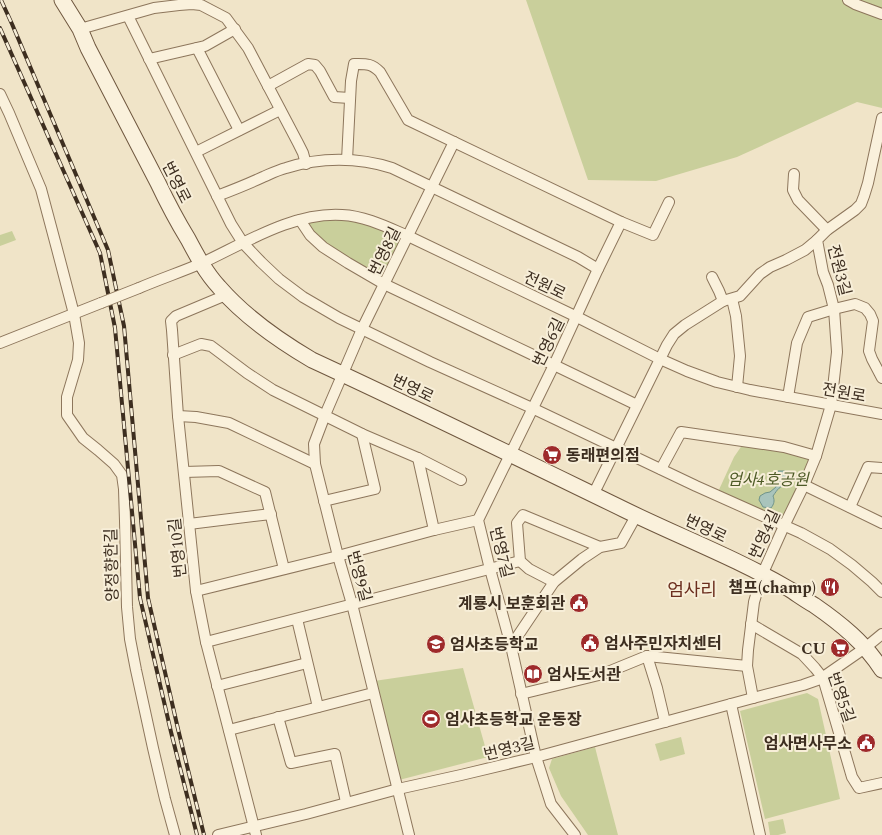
<svg xmlns="http://www.w3.org/2000/svg" width="882" height="835" viewBox="0 0 882 835" font-family="Spectral,'Noto Sans KR',serif">
<rect width="100%" height="100%" fill="#f0e4c8"/>
<g fill="#c9cf9b">
<path d="M526 0H882V108L857 102 737 157 656 181 588 180Z"/>
<path d="M342 215 408 236 384 284 348 263 300 220Z"/>
<path d="M12 231 16 240 0 246V235Z"/>
<path d="M745 441 816 456 785 525 717 494 734 457Z"/>
<path d="M463 668 488 757 399 780 374 681Z"/>
<path d="M807 693 818 699 840 799 765 819 740 711Z"/>
<path d="M681 737 685 754 660 761 655 744Z"/>
<path d="M595 747 598 759 618 835H588L561 796 549 768 552 759Z"/>
<path d="M783 819 786 833 778 835H770L768 822Z"/>
</g>
<path fill="#a9c4bc" stroke="#6f938a" d="M778 471H785L791 477 788 485C779 486 778 489 773 496 775 501 774 504 771 508L763 507 759 500 760 496 765 493 770 492 776 487V481L774 476Z"/>
<g fill="none" stroke-linecap="round" stroke-linejoin="round">
<defs>
<g id="street">
<path d="M848 0 855 4 882 14"/>
<path d="M128 16 231 224 243 243 261 262 279 279 303 297 339 318 430 362 532 408 696 486 801 533 830 549 852 565 872 582 882 592"/>
<path d="M80 29 154 8 179 5 192 4 201 5 226 18 248 48 298 143 303 153 306 164"/>
<path d="M197 48 239 130"/>
<path d="M149 59 205 46 235 29"/>
<path d="M268 86 308 64 315 65 320 71 334 97 350 98"/>
<path d="M0 94 9 113 41 189 57 249 74 314 79 343 78 360 67 397V415L83 438 98 450 114 464 122 475 124 489 125 521 127 607 130 639 136 670 153 748 165 799 175 835"/>
<path d="M196 152 280 110"/>
<path d="M347 160 351 81 354 64C366 64 371 63 380 72L408 120 621 222 653 235 669 202"/>
<path d="M794 174 793 190 798 200 827 230"/>
<path d="M217 196C233 190 248 184 263 177 270 174 278 170 286 168 320 157 358 157 392 168L578 257 598 269"/>
<path d="M300 220 310 235 323 247 348 263 384 284 554 365 637 405"/>
<path d="M712 277 719 291 723 301"/>
<path d="M139 288C160 279 181 272 202 263 245 243 293 212 342 215 365 216 387 227 408 236L575 316 660 359 687 371 717 382 750 390 882 414"/>
<path d="M226 295 176 316 171 321 172 330 178 416 196 591 206 642 256 835"/>
<path d="M732 299 736 316 740 356 737 387"/>
<path d="M0 343 101 303"/>
<path d="M173 355 201 344 211 346 247 373 273 390 362 434 418 458 461 480"/>
<path d="M788 397 797 343 808 317 834 309 855 304 865 308 870 314 873 321 869 351 872 359 882 378"/>
<path d="M178 416 196 417 229 423 315 464"/>
<path d="M418 458 434 530"/>
<path d="M661 469 681 432 784 447 816 456"/>
<path d="M184 472 219 471 265 492 284 569"/>
<path d="M804 485 882 523"/>
<path d="M593 495 667 345 674 334 685 325 723 301 740 296 760 274 770 267 786 260 805 250 817 240"/>
<path d="M324 501 375 489 362 434"/>
<path d="M850 507 868 467 882 468"/>
<path d="M189 524 271 514"/>
<path d="M554 582 529 569 520 561 517 523 523 515 600 547"/>
<path d="M196 591 338 556 434 530 478 520"/>
<path d="M297 619 318 707"/>
<path d="M751 624 802 654 815 668 823 678 852 777 859 788 882 783"/>
<path d="M206 642 520 561"/>
<path d="M511 646 554 582 582 559 600 547 621 543 636 516"/>
<path d="M647 656 657 688 665 722"/>
<path d="M217 686 307 663"/>
<path d="M521 694 603 674 647 656 747 666"/>
<path d="M753 698 747 666 748 650 754 602 762 575 784 526 804 485 816 456 831 405 833 388 837 352 834 309 828 285 823 272 817 240 827 230 855 210 861 204 864 196 868 183 882 118"/>
<path d="M731 704 760 835"/>
<path d="M278 717 291 763 335 754 346 802"/>
<path d="M229 730 373 693"/>
<path d="M218 835 306 814 398 789 461 775 536 757 753 698 803 685 823 678 826 675 865 648 882 634"/>
<path d="M409 835 352 604 338 556 315 464 314 444 325 415 362 329 454 142"/>
<path d="M575 835 551 804 536 757 511 646 490 569 478 520 554 365 598 269 621 222"/>
</g>
<path id="secondary" d="M62 0 80 29 88 48C111 93 135 138 158 183 167 202 177 221 188 239 197 256 206 273 219 287 245 317 278 340 312 360 416 408 520 459 623 509 678 536 736 558 789 589 797 594 805 600 814 605 840 623 865 643 882 670"/>
</defs>
<use href="#street" stroke="#8d765c" stroke-width="12"/>
<use href="#secondary" stroke="#6f573f" stroke-width="17"/>
<use href="#street" stroke="#faf1dc" stroke-width="10"/>
<use href="#secondary" stroke="#faf1dc" stroke-width="15"/>
<defs>
<g id="rail">
<path d="M1 0 12 24 108 250 124 326 148 598 178 729 204 835"/>
<path d="M0 28 100 253 115 328 140 598 171 732 197 835"/>
</g>
</defs>
<use href="#rail" stroke="#3d2e20" stroke-width="4"/>
<use href="#rail" stroke="#f7eed8" stroke-width="2.5" stroke-dasharray="8" stroke-linecap="butt"/>
<defs>
<path id="street-bridge" d="M101 303 139 288"/>
</defs>
<use href="#street-bridge" stroke="#8d765c" stroke-width="12" stroke-linecap="butt"/>
<use href="#street-bridge" stroke="#faf1dc" stroke-width="10"/>
</g>
<defs>
<symbol id="supermarket-disc" viewBox="-11 -11 22 22"><circle r="9.5" fill="#9e2a2b" stroke="#f7eed8"/><path d="M-6-5.5h2.5l.6 2H6L4.5 2H-2.5L-4.4-4H-6ZM-1.5 3.2a1.3 1.3 0 1 0 .1 0ZM3 3.2a1.3 1.3 0 1 0 .1 0Z" fill="#fff"/></symbol>
<symbol id="restaurant-disc" viewBox="-11 -11 22 22"><circle r="9.5" fill="#9e2a2b" stroke="#f7eed8"/><path d="M-5-6h1v4h1v-4h1v4h1v-4h1v5L-1.5 .5V6h-2V.5L-5-1ZM5-6V6H3V1.5H1.5Q1.5-4 5-6Z" fill="#fff"/></symbol>
<symbol id="civic-disc" viewBox="-11 -11 22 22"><circle r="9.5" fill="#9e2a2b" stroke="#f7eed8"/><path d="M-.6-6.5H3V-4.5H.6V-3L4-1V1h2V6H-6V1h2V-1L-.6-3ZM-1.2 2.5V6h2.4V2.5Z" fill="#fff"/></symbol>
<symbol id="school-disc" viewBox="-11 -11 22 22"><circle r="9.5" fill="#9e2a2b" stroke="#f7eed8"/><path d="M0-5L7-2L0 1L-7-2ZM-4 1L0 2.5L4 1V4Q0 6-4 4Z" fill="#fff"/></symbol>
<symbol id="library-disc" viewBox="-11 -11 22 22"><circle r="9.5" fill="#9e2a2b" stroke="#f7eed8"/><path d="M-6-4Q-3-5.5-.7-3.5V5Q-3 3-6 4ZM6-4Q3-5.5 .7-3.5V5Q3 3 6 4Z" fill="#fff"/></symbol>
<symbol id="stadium-disc" viewBox="-11 -11 22 22"><circle r="9.5" fill="#9e2a2b" stroke="#f7eed8"/><path d="M0-5a6.5 5 0 1 0 0 10a6.5 5 0 1 0 0-10ZM-3.5-1.8h7v3.6h-7Z" fill="#fff"/></symbol>
</defs>
<g fill-rule="evenodd">
<use href="#supermarket-disc" x="541" y="444" width="22" height="22"/>
<use href="#restaurant-disc" x="819" y="576" width="22" height="22"/>
<use href="#civic-disc" x="568" y="592" width="22" height="22"/>
<use href="#civic-disc" x="579" y="632" width="22" height="22"/>
<use href="#school-disc" x="425" y="633" width="22" height="22"/>
<use href="#supermarket-disc" x="829" y="637" width="22" height="22"/>
<use href="#library-disc" x="522" y="663" width="22" height="22"/>
<use href="#stadium-disc" x="420" y="708" width="22" height="22"/>
<use href="#civic-disc" x="855" y="732" width="22" height="22"/>
</g>
<g text-anchor="middle" stroke-width="4" stroke-linejoin="round" paint-order="stroke">
<g font-size="16" fill="#3d2e20" stroke="#f7eed8">
<text transform="translate(177 182) rotate(63)" y="6">번영로</text>
<text transform="translate(384 251) rotate(-64)" y="6">번영8길</text>
<text transform="translate(840 270) rotate(76)" y="6">전원3길</text>
<text transform="translate(545 285) rotate(25)" y="6">전원로</text>
<text transform="translate(548 342) rotate(-64)" y="6">번영6길</text>
<text transform="translate(413 388) rotate(25)" y="6">번영로</text>
<text transform="translate(844 392) rotate(10)" y="6">전원로</text>
<text transform="translate(706 528) rotate(25)" y="6">번영로</text>
<text transform="translate(764 534) rotate(-65)" y="6">번영4길</text>
<text transform="translate(177 548) rotate(-96)" y="6">번영10길</text>
<text transform="translate(502 552) rotate(76)" y="6">번영7길</text>
<text transform="translate(111 565) rotate(-91)" y="6">양정향한길</text>
<text transform="translate(360 576) rotate(75)" y="6">번영9길</text>
<text transform="translate(842 697) rotate(71)" y="6">번영5길</text>
<text transform="translate(509 748) rotate(-14)" y="6">번영3길</text>
</g>
<g font-size="16" font-weight="bold" fill="#3d2e20" stroke="#f7eed8" text-anchor="start">
<text x="566" y="461">동래편의점</text>
<text x="816" y="593" text-anchor="end">챔프(champ)</text>
<text x="565" y="609" text-anchor="end">계룡시 보훈회관</text>
<text x="604" y="649">엄사주민자치센터</text>
<text x="450" y="650">엄사초등학교</text>
<text x="826" y="654" text-anchor="end">CU</text>
<text x="547" y="680">엄사도서관</text>
<text x="445" y="725">엄사초등학교 운동장</text>
<text x="852" y="749" text-anchor="end">엄사면사무소</text>
</g>
<g font-size="16" font-style="italic" fill="#4d5a26" stroke="#f7eed8">
<text x="768" y="485">엄사4호공원</text>
</g>
<g font-size="18" fill="#6b2e1e" stroke="#f7eed8">
<text x="692" y="596">엄사리</text>
</g>
</g>
</svg>
